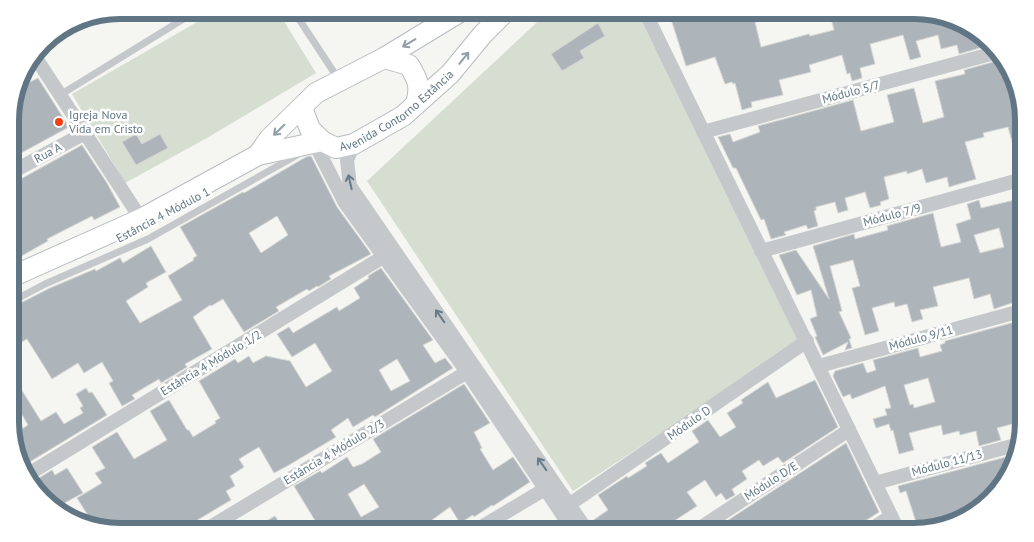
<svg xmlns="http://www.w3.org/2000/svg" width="1034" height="542" viewBox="0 0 1034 542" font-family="'PT Sans',sans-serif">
<rect width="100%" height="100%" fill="#f5f5f1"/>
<g fill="#d6ddd1">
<path d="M218 10H277L316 73 207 138 125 183 72 94Z"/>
<path d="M550 10H636L801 341 573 491 367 181Z"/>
</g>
<g fill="#adb5bb" stroke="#d6d6d4" fill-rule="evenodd">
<path d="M694 10H805V12L776 21 775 16 755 22 761 47 809 34 810 36 834 30 829 10H914L963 21 990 45 959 54 957 45 941 49 938 35 916 41 921 57 910 60 903 35 870 44 875 64 860 68 862 78 852 81 850 73 847 74 842 55 809 65 811 72 779 80 783 95 751 102 752 107 742 110 735 83 733 84 732 82 725 84 715 57 686 66 671 19 680 14Z"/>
<path d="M598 23 605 36 580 51 584 58 562 71 551 54Z"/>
<path d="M1005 58 1023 106V170L1020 171 1008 127 983 133 984 137 965 142 976 179 949 187 947 177 926 183 922 169 907 174V171L884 177 889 199 880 202 881 205 870 208 865 192 845 198 848 210 838 213 835 202 816 207V210L814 211 818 226 808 229 806 225 784 232 786 235 771 239 764 219 761 220 736 168H733L718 137 730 134 733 142 760 132 758 126 853 100 861 131 894 122 887 95 914 88 923 123 944 117 935 81 965 74 964 70 1000 60Z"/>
<path d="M38 78 69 127 10 159V112L16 89Z"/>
<path d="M136 134 142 144 160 134 168 148 136 165 122 142Z"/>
<path d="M82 145 107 183 120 207 94 220 92 216 47 239 48 241 11 262 10 214 17 209 10 198V185Z"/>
<path d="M311 156 337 207 371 254 329 276 331 279 318 287 317 286 309 291 307 289 276 307 279 311 244 332 223 299 211 306 210 305 193 317 212 349 185 364 187 367 161 383 159 379 132 395 135 399 122 406 109 383 113 381 102 362 84 373 78 363 52 379 27 339 11 348V308L50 288 95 269 96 271 120 258 123 263 151 246 166 272 146 283 148 287 126 301 140 323 182 300 168 276 194 260 193 258 197 256 180 227 243 192 244 193 306 157ZM277 216 288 235 261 253 249 233Z"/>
<path d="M1023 198 1024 299 994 309 990 294 974 299 969 278 933 287 938 306 920 310 923 319 912 322 907 304 895 307 894 302 872 308 879 331 865 335 852 288 860 286 853 260 830 266 842 311 839 312 851 338 849 339 852 348 845 350 848 342 823 355 815 337 817 336 810 319 817 316 811 290 797 295 779 255 796 250 829 299 813 246 854 234 855 239 888 230 887 226 933 213 941 247 961 242 956 224 971 219 967 204 979 200 981 208ZM999 228 1004 247 980 253 974 235Z"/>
<path d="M381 268 433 340 423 345 435 363 445 358 453 368 375 417 373 415 353 427 348 418 331 430 336 437 289 465 274 473 259 447 239 459 244 467 230 476 235 486 226 491 231 500 184 528 180 523 169 530 164 522 148 532H120L81 523 89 517 77 498 102 483 95 473 105 468 92 447 117 432 134 459 167 440 150 411 169 400 187 430H189L193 437 216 423 215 421 220 418 199 381 235 359 238 363 249 356 253 363 266 356 290 361 306 387 332 371 315 343 292 357 277 334 289 327 293 333 337 307 339 311 360 298 354 288 369 278 368 276ZM397 359 410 381 391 391 379 370Z"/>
<path d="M1015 322 1024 356V421L997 428 1001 440 979 446 976 431 960 435 959 431 943 435 941 425 909 433 914 450 899 454 893 430 891 431 889 424 876 428 873 419 887 415 885 409 891 408 885 386 852 399 850 394 843 397 833 376 835 371 863 363 867 373 876 370 873 360 918 348 920 357 942 351 940 345 945 343V341ZM928 378 935 402 914 408 913 404 910 405 904 385Z"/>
<path d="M11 373 41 421 56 412 64 424 83 413 80 408 83 406 76 394 86 388 89 393 92 392 107 415 23 466 11 436 28 425 14 401 11 403Z"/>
<path d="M815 380 838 427 783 463 778 457 763 466 759 460 742 471 747 479 732 489 735 495 726 500 721 493 716 497 705 480 687 492 697 506 665 527 668 532H623L619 526 609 532H599L592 521 608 510 598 495 627 476 628 478 647 466 645 463 661 453 668 463 699 442 692 431 708 420 720 437 736 427 727 413 743 403 741 400 768 382 776 398Z"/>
<path d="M464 384 490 423 474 432 482 448 480 449 493 470 513 457 530 482 493 506 492 505 474 517 473 515 460 523 450 507 432 520 439 532H345L343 527 336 532H322L294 486 320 471 322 473 347 457 353 467 362 464 381 452 373 439ZM364 484 379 507 361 517 348 494Z"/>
<path d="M846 443 879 512 848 532H710Z"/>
<path d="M1017 454 1013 471 975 514 921 532H908L906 526 916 522 906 491 900 493 898 486Z"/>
<path d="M67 468 83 493 57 507H54L32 489 42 483 39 478 52 470 55 475Z"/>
<path d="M275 516 285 532H248Z"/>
</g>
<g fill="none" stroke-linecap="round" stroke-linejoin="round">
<defs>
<g id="secondary">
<path d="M384 58 409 65C418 80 421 86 416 104"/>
<path d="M302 108 310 129 322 141"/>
<path d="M258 155 269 139 316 93 384 58 463 10"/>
<path id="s1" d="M11 277 141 219 258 155 322 141 336 148 354 144 403 116 450 74 483 34 507 10"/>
</g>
</defs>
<use href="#secondary" stroke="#b6bcc0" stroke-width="22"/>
<g stroke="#c4c8cb" stroke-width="7">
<path d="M293 10 339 80"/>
<path d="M60 95 198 10"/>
<path d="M11 302 45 284 148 239 299 154"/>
</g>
<g stroke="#c4c8cb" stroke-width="14">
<path d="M644 10 899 532"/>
<path d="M647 17 672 10"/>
<path d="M34 55 141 219"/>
<path d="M703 132 998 52"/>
<path d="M322 141 317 148 345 203 467 372 574 532"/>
<path d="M354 144 347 160 350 186 588 532"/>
<path d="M10 173 85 133"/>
<path d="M761 251 1023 179"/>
<path d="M819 366 1024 310"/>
<path d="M27 475 391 252"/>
<path d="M875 483 1019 444"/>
<path d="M570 504 807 341"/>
<path d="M202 532 467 372"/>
<path d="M473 532 545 489"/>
<path d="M694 532 849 430"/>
<path d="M867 532 891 516"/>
</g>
<use href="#secondary" stroke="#fff" stroke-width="20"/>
</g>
<defs><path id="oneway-shaft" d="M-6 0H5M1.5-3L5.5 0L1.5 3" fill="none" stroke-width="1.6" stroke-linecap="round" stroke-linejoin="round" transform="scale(1.25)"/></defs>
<g stroke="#909faa">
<use href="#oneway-shaft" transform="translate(409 43) rotate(149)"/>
<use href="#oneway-shaft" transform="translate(464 58) rotate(-51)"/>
<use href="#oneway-shaft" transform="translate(279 130) rotate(136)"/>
</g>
<g stroke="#667a88">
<use href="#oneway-shaft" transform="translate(350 182) rotate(-103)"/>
<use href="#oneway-shaft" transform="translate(440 316) rotate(-125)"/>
<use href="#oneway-shaft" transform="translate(542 464) rotate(-125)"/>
</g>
<circle fill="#f43f12" stroke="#fff" stroke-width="2" cx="59" cy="122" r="5"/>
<g text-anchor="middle" stroke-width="5" stroke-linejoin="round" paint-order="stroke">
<g font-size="12" fill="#617685" stroke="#fff">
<text transform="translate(851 92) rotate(-15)" y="4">Módulo 5/7</text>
<text dy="4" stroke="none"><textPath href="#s1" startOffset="429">Avenida Contorno Estância</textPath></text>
<text transform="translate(48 153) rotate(-28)" y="4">Rua A</text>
<text transform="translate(163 215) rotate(-28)" y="4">Estância 4 Módulo 1</text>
<text transform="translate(892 215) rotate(-15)" y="4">Módulo 7/9</text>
<text transform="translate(921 338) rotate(-15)" y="4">Módulo 9/11</text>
<text transform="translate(211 363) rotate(-31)" y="4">Estância 4 Módulo 1/2</text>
<text transform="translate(689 423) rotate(-35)" y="4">Módulo D</text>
<text transform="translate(334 452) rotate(-31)" y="4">Estância 4 Módulo 2/3</text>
<text transform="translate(947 463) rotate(-15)" y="4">Módulo 11/13</text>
<text transform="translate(771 481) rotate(-33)" y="4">Módulo D/E</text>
</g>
<g font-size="12" fill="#617685" stroke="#fff" text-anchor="start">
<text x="69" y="119">Igreja Nova<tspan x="69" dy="14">Vida em Cristo</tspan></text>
</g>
</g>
<path d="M0 0H1034V542H0ZM120 19H914A101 101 0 0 1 1015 120V422A101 101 0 0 1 914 523H120A101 101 0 0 1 19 422V120A101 101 0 0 1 120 19Z" fill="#fff" fill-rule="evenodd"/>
<path fill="none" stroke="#617685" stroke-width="6" d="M120 19H914A101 101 0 0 1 1015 120V422A101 101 0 0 1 914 523H120A101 101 0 0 1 19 422V120A101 101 0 0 1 120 19Z"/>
</svg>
